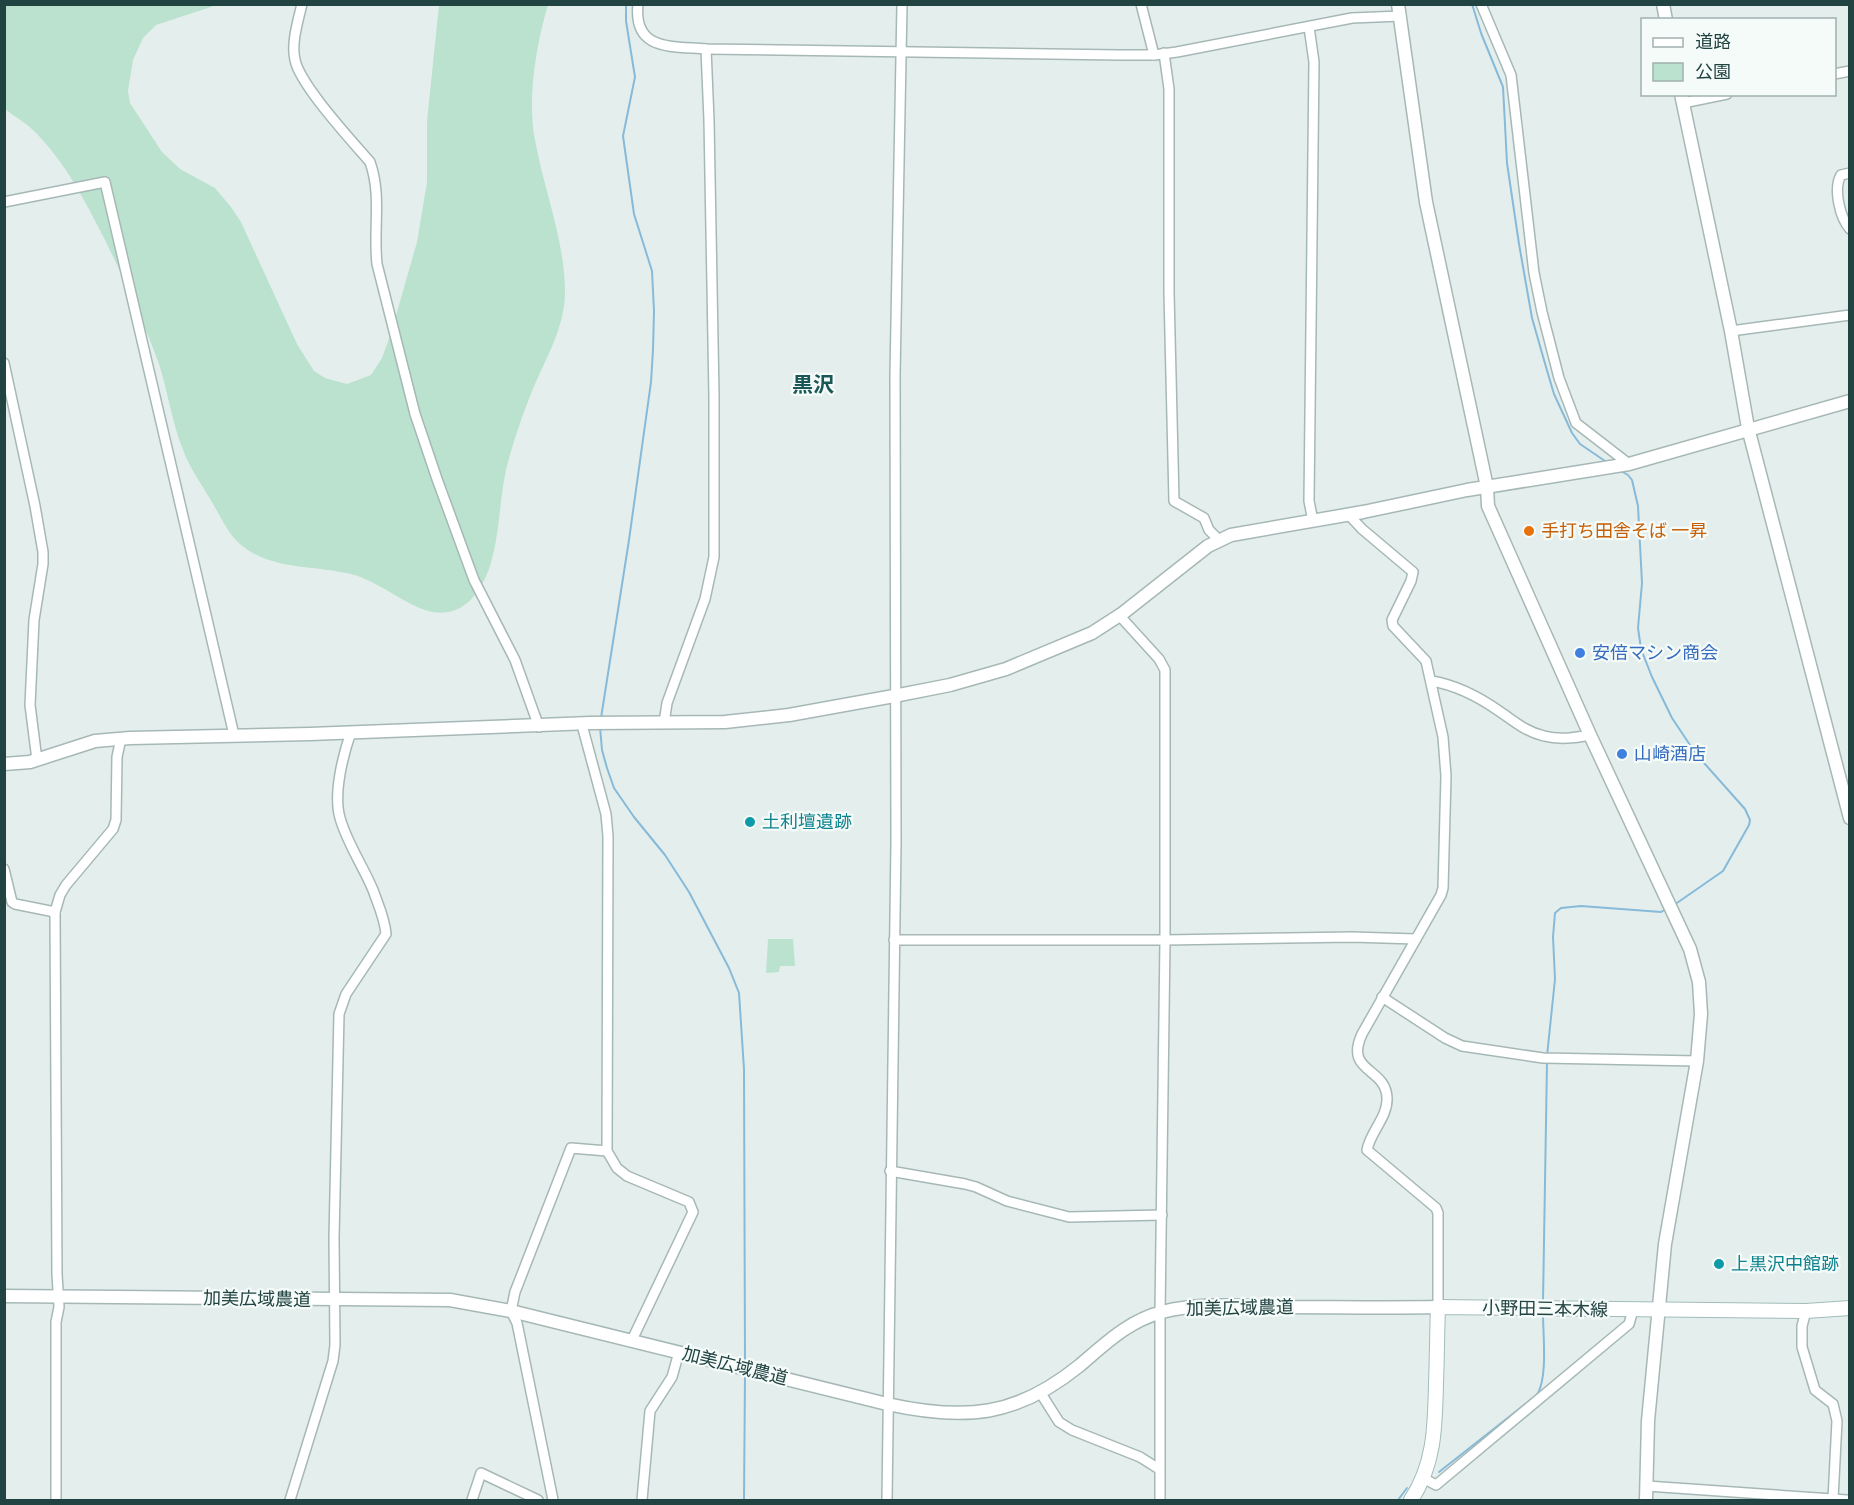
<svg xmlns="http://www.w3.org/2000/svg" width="1854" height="1505" viewBox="0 0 1854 1505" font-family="Overpass,'Noto Sans JP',sans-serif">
<rect width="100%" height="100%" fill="#e4efed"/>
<g fill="#bbe2cf">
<path d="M4 5H217L156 25 143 38 133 60 128 91 130 103 162 152 180 169 215 188 231 207 241 222 297 344 314 371 325 378 347 384 371 375 382 358 391 333 417 242 427 182V121L439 5H548C536 45 527 99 535 140 544 190 564 238 565 289 566 329 543 362 529 399 521 418 515 438 509 458 499 493 501 530 490 566 477 604 452 625 413 605 395 596 377 583 358 576 320 564 272 572 240 544 228 534 221 517 213 504 203 486 190 469 183 450 172 423 168 392 159 364 143 320 124 279 104 238 85 201 66 164 37 134 28 124 15 117 5 109Z"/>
<path d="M768 939H793L795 966H780L779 972 766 973Z"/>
</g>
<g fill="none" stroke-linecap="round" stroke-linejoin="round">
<g stroke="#87bad9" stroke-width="2">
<path d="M1472 4 1481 33 1503 87 1507 163 1519 244 1532 318 1546 367 1554 394 1572 433 1580 444 1608 463"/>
<path d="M1621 471 1628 475 1632 480 1638 506 1642 583 1638 628 1641 649 1652 677 1672 718 1696 754 1745 809 1750 820 1749 825 1723 871 1674 905"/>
<path d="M601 718 629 540 651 382 653 350 654 311 652 271 634 214 623 136 635 77 626 21V4"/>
<path d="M600 727 602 750 607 768 614 788 634 817 665 855 689 892 729 968 739 993 744 1069 745 1363"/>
<path d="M1547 1056 1555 979 1553 937 1555 913 1561 908 1581 906 1661 912 1666 909"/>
<path d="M1543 1302 1547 1062"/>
<path d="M1439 1472 1537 1395C1548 1377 1543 1336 1543 1314"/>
<path d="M744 1500 745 1372"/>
<path d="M1398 1500 1407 1488"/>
</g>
<defs>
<g id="minor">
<path d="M302 4C298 21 291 43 295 60 300 85 352 141 370 162 382 196 373 229 377 264L415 414 437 479 474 580 515 660 539 727"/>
<path d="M638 4C633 51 671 46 706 49L1119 55H1154L1177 52 1352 18 1401 16"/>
<path d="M1141 4 1154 55"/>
<path d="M1481 4 1511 75 1534 273 1542 312 1559 378 1576 423 1629 464"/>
<path d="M1309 27 1314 62 1309 501 1313 521"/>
<path d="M1164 53 1169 89V293L1174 501 1204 518 1209 530 1219 540"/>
<path d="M1834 74 1850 71"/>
<path d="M1683 103 1727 94"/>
<path d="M1850 173 1841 175C1833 189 1840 218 1850 229"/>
<path d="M4 202 105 182 234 735"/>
<path d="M1731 331 1850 315"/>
<path d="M4 363 35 506 43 552V564L34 620 30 705 37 760"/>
<path d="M1348 514 1362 529 1413 572 1411 581 1392 620 1393 626 1426 661 1443 737 1446 776 1443 888 1441 895 1362 1034C1344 1073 1386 1067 1387 1098 1388 1117 1370 1132 1367 1150L1436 1208 1438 1213V1307"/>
<path d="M1119 615 1159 659 1165 670V940L1160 1313V1500"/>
<path d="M1431 681C1457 685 1479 697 1499 711 1514 721 1526 732 1544 736 1560 740 1574 738 1590 735"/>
<path d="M664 723 667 703 705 599 714 557V396L709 120 706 49"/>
<path d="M582 725 606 814 608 836 607 1151 617 1168 627 1176 689 1202 693 1212 632 1340"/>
<path d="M4 869 12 902 15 904 55 912"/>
<path d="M894 940H1165L1352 937 1416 939"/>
<path d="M1382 997 1445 1038 1462 1046 1543 1058 1697 1061"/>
<path d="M890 1171 965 1184 976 1187 1007 1201 1069 1217 1162 1215"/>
<path d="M1806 1311 1802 1326V1347L1815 1390 1833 1404 1837 1421 1833 1499"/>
<path d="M1040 1392 1059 1422 1072 1430 1140 1457 1159 1469"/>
<path d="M1423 1478 1436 1485 1629 1324 1633 1310"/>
<path d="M1647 1486 1847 1500"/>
<path d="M56 1500V1322L59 1307 57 1274 55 912 60 895 66 885 113 829 116 820 117 757 121 738"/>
<path d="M290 1500 333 1361 335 1345 334 1238 339 1014 346 994 386 934C385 919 378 904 373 890 363 866 347 843 340 818 333 794 343 755 351 732"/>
<path d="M472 1500 481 1473 538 1500"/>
<path d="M553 1500 517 1323 511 1311 515 1292 571 1148 607 1151"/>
<path d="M642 1500 650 1411 672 1377 679 1352"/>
<path d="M887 1500 896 843 895 375 902 4"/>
</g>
<g id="tertiary">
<path d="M1398 4 1426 202 1487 487 1488 506 1590 735 1690 949 1699 982 1701 1014 1697 1061 1665 1244 1648 1421 1646 1500"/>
<path d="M1663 4 1666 20"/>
<path d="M1681 94 1731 331 1748 428 1850 818"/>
<path d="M4 764 30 762 95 741 130 738 310 734 590 723 725 722 789 715 894 696 950 685 1006 669 1092 633 1123 613 1208 546 1231 535 1363 512 1467 490 1629 464 1850 401"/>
<path d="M4 1296 450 1300 511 1311 887 1404C965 1421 1016 1417 1079 1366 1105 1344 1128 1321 1162 1312 1201 1302 1243 1306 1284 1307 1335 1307 1387 1308 1438 1307"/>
</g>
<path id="secondary" d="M1411 1500C1435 1464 1435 1425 1436 1383 1437 1358 1437 1333 1438 1307L1806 1311 1850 1308"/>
</defs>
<use href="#minor" stroke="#a6b8b6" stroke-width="12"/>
<use href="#tertiary" stroke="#a6b8b6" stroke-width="15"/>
<use href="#secondary" stroke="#a1bcba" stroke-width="16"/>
<use href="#minor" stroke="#fff" stroke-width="9"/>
<use href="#tertiary" stroke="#fff" stroke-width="12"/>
<use href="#secondary" stroke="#fff" stroke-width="14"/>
</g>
<circle fill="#e8710a" stroke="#f5fbf9" stroke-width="2" cx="1529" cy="531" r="6"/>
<g fill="#3f7fe0" stroke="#f5fbf9" stroke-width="2">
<circle cx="1580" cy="653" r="6"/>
<circle cx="1622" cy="754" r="6"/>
</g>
<g fill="#0f9aa8" stroke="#f5fbf9" stroke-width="2">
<circle cx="750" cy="822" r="6"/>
<circle cx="1719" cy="1264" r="6"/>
</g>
<g text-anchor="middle" stroke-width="4.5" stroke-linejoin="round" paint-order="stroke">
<g font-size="18" fill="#c56008" stroke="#f5fbf9" text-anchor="start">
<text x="1541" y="537">手打ち田舎そば 一昇</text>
</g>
<g font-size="18" fill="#366cbe" stroke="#f5fbf9" text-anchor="start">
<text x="1592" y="659">安倍マシン商会</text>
<text x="1634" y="760">山崎酒店</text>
</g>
<g font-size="18" fill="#0d838f" stroke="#f5fbf9" text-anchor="start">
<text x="762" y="828">土利壇遺跡</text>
<text x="1731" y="1270">上黒沢中館跡</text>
</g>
<g font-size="18" fill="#214342" stroke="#f5fbf9">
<text transform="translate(257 1299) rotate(1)" y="6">加美広域農道</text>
<text transform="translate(1240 1308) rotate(-1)" y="6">加美広域農道</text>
<text transform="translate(1545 1309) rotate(1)" y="6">小野田三本木線</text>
<text transform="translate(735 1366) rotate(14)" y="6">加美広域農道</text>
</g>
<g font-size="21" font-weight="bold" fill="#1a5857" stroke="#f5fbf9">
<text x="813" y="392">黒沢</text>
</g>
</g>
<rect width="1854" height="1505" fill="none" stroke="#214342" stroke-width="12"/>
<rect x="1641" y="18" width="195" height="78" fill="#f5fbf9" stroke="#a0b1b0" stroke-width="1.5"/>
<rect x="1653" y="38" width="30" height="9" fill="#ffffff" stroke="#a0b1b0" stroke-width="1.5"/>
<text x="1695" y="48" font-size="18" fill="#214342">道路</text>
<rect x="1653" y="63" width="30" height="18" fill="#bbe2cf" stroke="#a0b1b0" stroke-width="1.5"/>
<text x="1695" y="78" font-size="18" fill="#214342">公園</text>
</svg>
